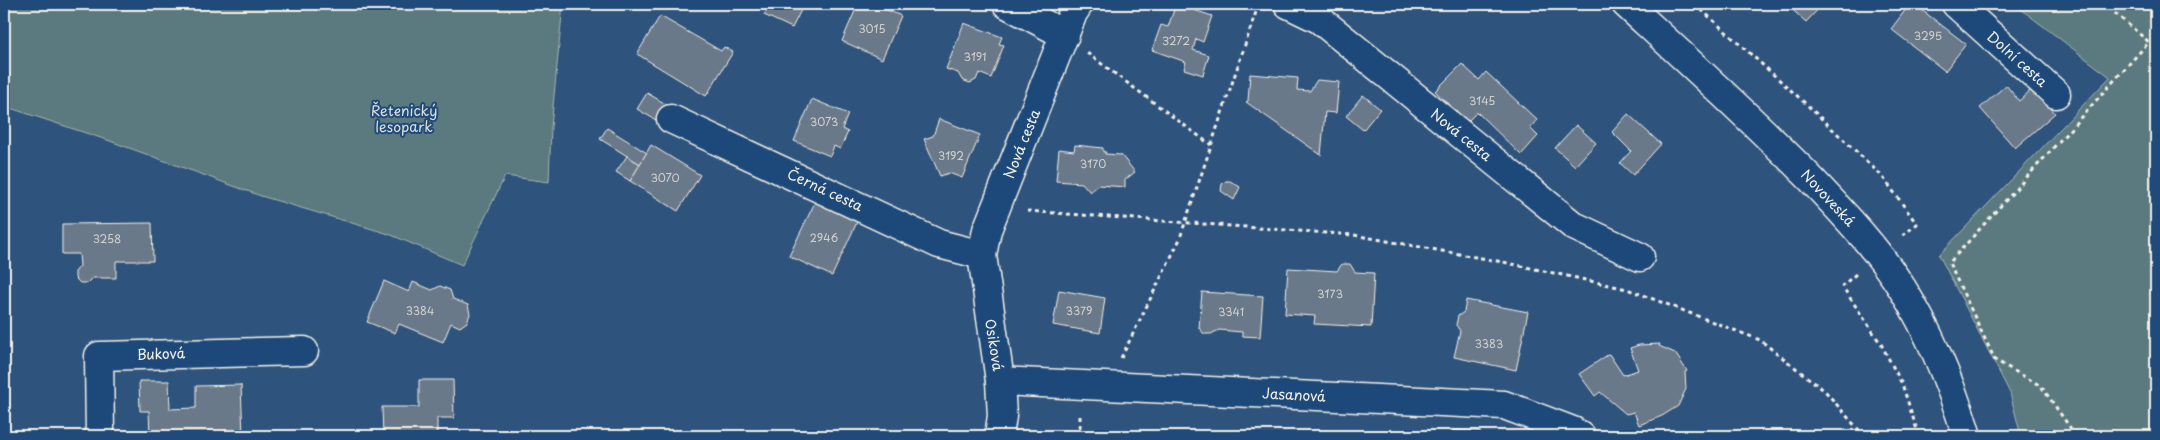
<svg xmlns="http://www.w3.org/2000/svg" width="2160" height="440" viewBox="0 0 2160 440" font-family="'Playpen Sans',sans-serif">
<rect width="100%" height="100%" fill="#2e537d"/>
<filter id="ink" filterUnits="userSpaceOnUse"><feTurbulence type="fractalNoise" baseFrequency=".02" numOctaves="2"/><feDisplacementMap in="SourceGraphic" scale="10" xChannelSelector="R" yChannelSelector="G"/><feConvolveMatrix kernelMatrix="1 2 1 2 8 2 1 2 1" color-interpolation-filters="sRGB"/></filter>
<g filter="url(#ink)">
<g fill="#5a7a7f" stroke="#a7b6b4">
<path d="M4 4H563L551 127 549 182 505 176 462 265 389 234 261 196 110 141 4 106Z"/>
<path d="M2014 4H2156V436H2021L2010 393 1939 255 2110 77Z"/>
</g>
<g fill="#6a7989" stroke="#f4f1e8">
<path d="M770 4H804L792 28 764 15Z"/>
<path d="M858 4H874L901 16 882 59 842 41Z"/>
<path d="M1176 4 1212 16 1203 42 1196 39 1193 50 1209 55 1203 75 1184 69 1186 62 1152 50 1161 25 1168 27Z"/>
<path d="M1786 4H1823L1806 22Z"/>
<path d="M1910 4H1914L1966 44 1945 71 1891 29Z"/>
<path d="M660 16 721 51 724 47 733 52 706 96 637 54Z"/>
<path d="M964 23 1002 37 999 44 1004 45 991 78 979 73 976 80 970 83 962 80 958 73 946 69Z"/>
<path d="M1462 64 1479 80 1486 72 1537 120 1530 128 1538 136 1521 155 1477 112 1467 122 1435 91Z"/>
<path d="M1250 74 1298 78 1297 90 1310 91 1317 80 1339 82 1336 113 1325 112 1321 155 1246 102 1248 101Z"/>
<path d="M2006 85 2019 101 2033 88 2055 113 2015 148 1980 108Z"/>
<path d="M647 93 671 107 661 123 637 109Z"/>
<path d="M1363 95 1380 109 1363 130 1346 116Z"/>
<path d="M812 99 848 114 842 129 848 132 840 149 834 146 830 156 794 141Z"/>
<path d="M1628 114 1661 144 1633 175 1620 163 1631 151 1612 132Z"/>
<path d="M939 119 980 135 962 178 949 173 940 176 924 139 933 136Z"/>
<path d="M1576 125 1596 143 1575 166 1555 148Z"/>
<path d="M607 128 647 153 640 164 600 139Z"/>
<path d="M651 145 700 175 678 211 630 181Z"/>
<path d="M1075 145 1103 148V152H1106L1105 154 1121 155 1135 172 1125 180V187L1099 185 1090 192 1082 183 1056 181 1059 149 1074 151Z"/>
<path d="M627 156 640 164 630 181 616 172Z"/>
<path d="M1226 181H1230L1240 187 1234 200 1221 191 1222 184Z"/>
<path d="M816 200 858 220 832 276 789 256Z"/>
<path d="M152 223 153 261H116V278H92L87 283H80L75 278V272L80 266 79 254H62V224Z"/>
<path d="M1342 264H1350L1355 272 1374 273 1371 327 1314 324 1315 316 1285 314 1288 268 1337 271Z"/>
<path d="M384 281 409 292 413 282 432 290 440 286 450 290 453 299 468 305 470 314 467 322 460 327 451 323 443 342 399 324 395 333 367 322Z"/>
<path d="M1059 290 1105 298 1100 333 1053 325Z"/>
<path d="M1202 292 1263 296 1260 337 1242 336V332L1219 330 1211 334H1204L1199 328Z"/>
<path d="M1466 300 1528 312 1516 370 1454 357 1460 331 1456 325 1458 316 1464 312Z"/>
<path d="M1660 344 1659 346 1675 353 1687 371 1685 372 1686 389 1678 406 1662 416 1639 425 1634 412 1626 414 1600 392 1595 396 1579 374 1609 354 1623 375 1638 370 1630 348 1639 345Z"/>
<path d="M419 380H453L454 418H437V436H383L382 407H419Z"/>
<path d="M139 381H169L170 409 196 408V386L241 385 243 436H150L149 411H140Z"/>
<path d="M889 430 900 436H886Z"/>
<path d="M1451 430 1480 431V436H1451Z"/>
</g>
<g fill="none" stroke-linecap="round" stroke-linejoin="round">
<defs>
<g id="street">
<path d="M1007 4 1065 35"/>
<path d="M1288 4 1319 19 1574 226 1640 257"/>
<path d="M1626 4C1688 61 1751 118 1810 178 1843 213 1876 247 1902 288 1931 334 1951 384 1967 436"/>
<path d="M1956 4 2056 94"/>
<path d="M671 119 939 244 982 255"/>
<path d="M1000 381 1504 405 1573 431 1581 436"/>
<path d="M100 436 99 356 304 351"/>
<path d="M999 436 1002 416 1000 381 982 255 987 230 1073 13 1079 4"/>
</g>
</defs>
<use href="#street" stroke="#f4f1e8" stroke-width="31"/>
<g stroke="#f4f1e8" stroke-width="3" stroke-dasharray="4 4" stroke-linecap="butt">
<path d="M1695 4 1805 103 1882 176 1917 224 1901 237"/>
<path d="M1087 53 1211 145"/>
<path d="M1027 211 1354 235 1503 262 1627 289 1760 340 1825 391 1864 436"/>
<path d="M1856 274 1842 286 1881 344 1902 384 1919 436"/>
<path d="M1121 358 1179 241 1258 6"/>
<path d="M1080 436V414"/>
<path d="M2076 436 2041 386 1995 360 1949 263 2149 42 2104 4"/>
</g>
<use href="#street" stroke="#1f4a7a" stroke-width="28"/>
</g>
</g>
<g text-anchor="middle" stroke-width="4" stroke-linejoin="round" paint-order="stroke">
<g font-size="11" fill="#d2d3d0">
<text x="872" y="33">3015</text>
<text x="1928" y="40">3295</text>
<text x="1176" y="45">3272</text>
<text x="975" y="61">3191</text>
<text x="1482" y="105">3145</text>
<text x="824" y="126">3073</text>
<text x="951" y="160">3192</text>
<text x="1093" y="168">3170</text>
<text x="665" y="182">3070</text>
<text x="824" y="242">2946</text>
<text x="107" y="243">3258</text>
<text x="1330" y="298">3173</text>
<text x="420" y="315">3384</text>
<text x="1079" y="315">3379</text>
<text x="1231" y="316">3341</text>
<text x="1489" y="348">3383</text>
</g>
<g font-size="14" fill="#f4f1e8" stroke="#1f4a7a">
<text transform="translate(2017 59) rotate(42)" y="5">Dolní cesta</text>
<text transform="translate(1461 135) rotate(39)" y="5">Nová cesta</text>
<text transform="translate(1022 144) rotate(-68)" y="5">Nová cesta</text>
<text transform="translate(825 190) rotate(25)" y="5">Černá cesta</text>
<text transform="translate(1828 198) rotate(47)" y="5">Novoveská</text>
<text transform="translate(994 345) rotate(81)" y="5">Osiková</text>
<text transform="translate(161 354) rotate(-2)" y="5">Buková</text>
<text transform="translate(1294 395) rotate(3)" y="5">Jasanová</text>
</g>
<g font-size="14" fill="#dddfd8" stroke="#1f4a7a">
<text x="404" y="116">Řetenický<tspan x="404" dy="16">lesopark</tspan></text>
</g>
</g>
<rect width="2160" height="440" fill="none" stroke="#1f4a7a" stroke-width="20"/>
<rect x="10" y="10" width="2140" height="420" fill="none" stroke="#f4f1e8" stroke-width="2" filter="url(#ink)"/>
</svg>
